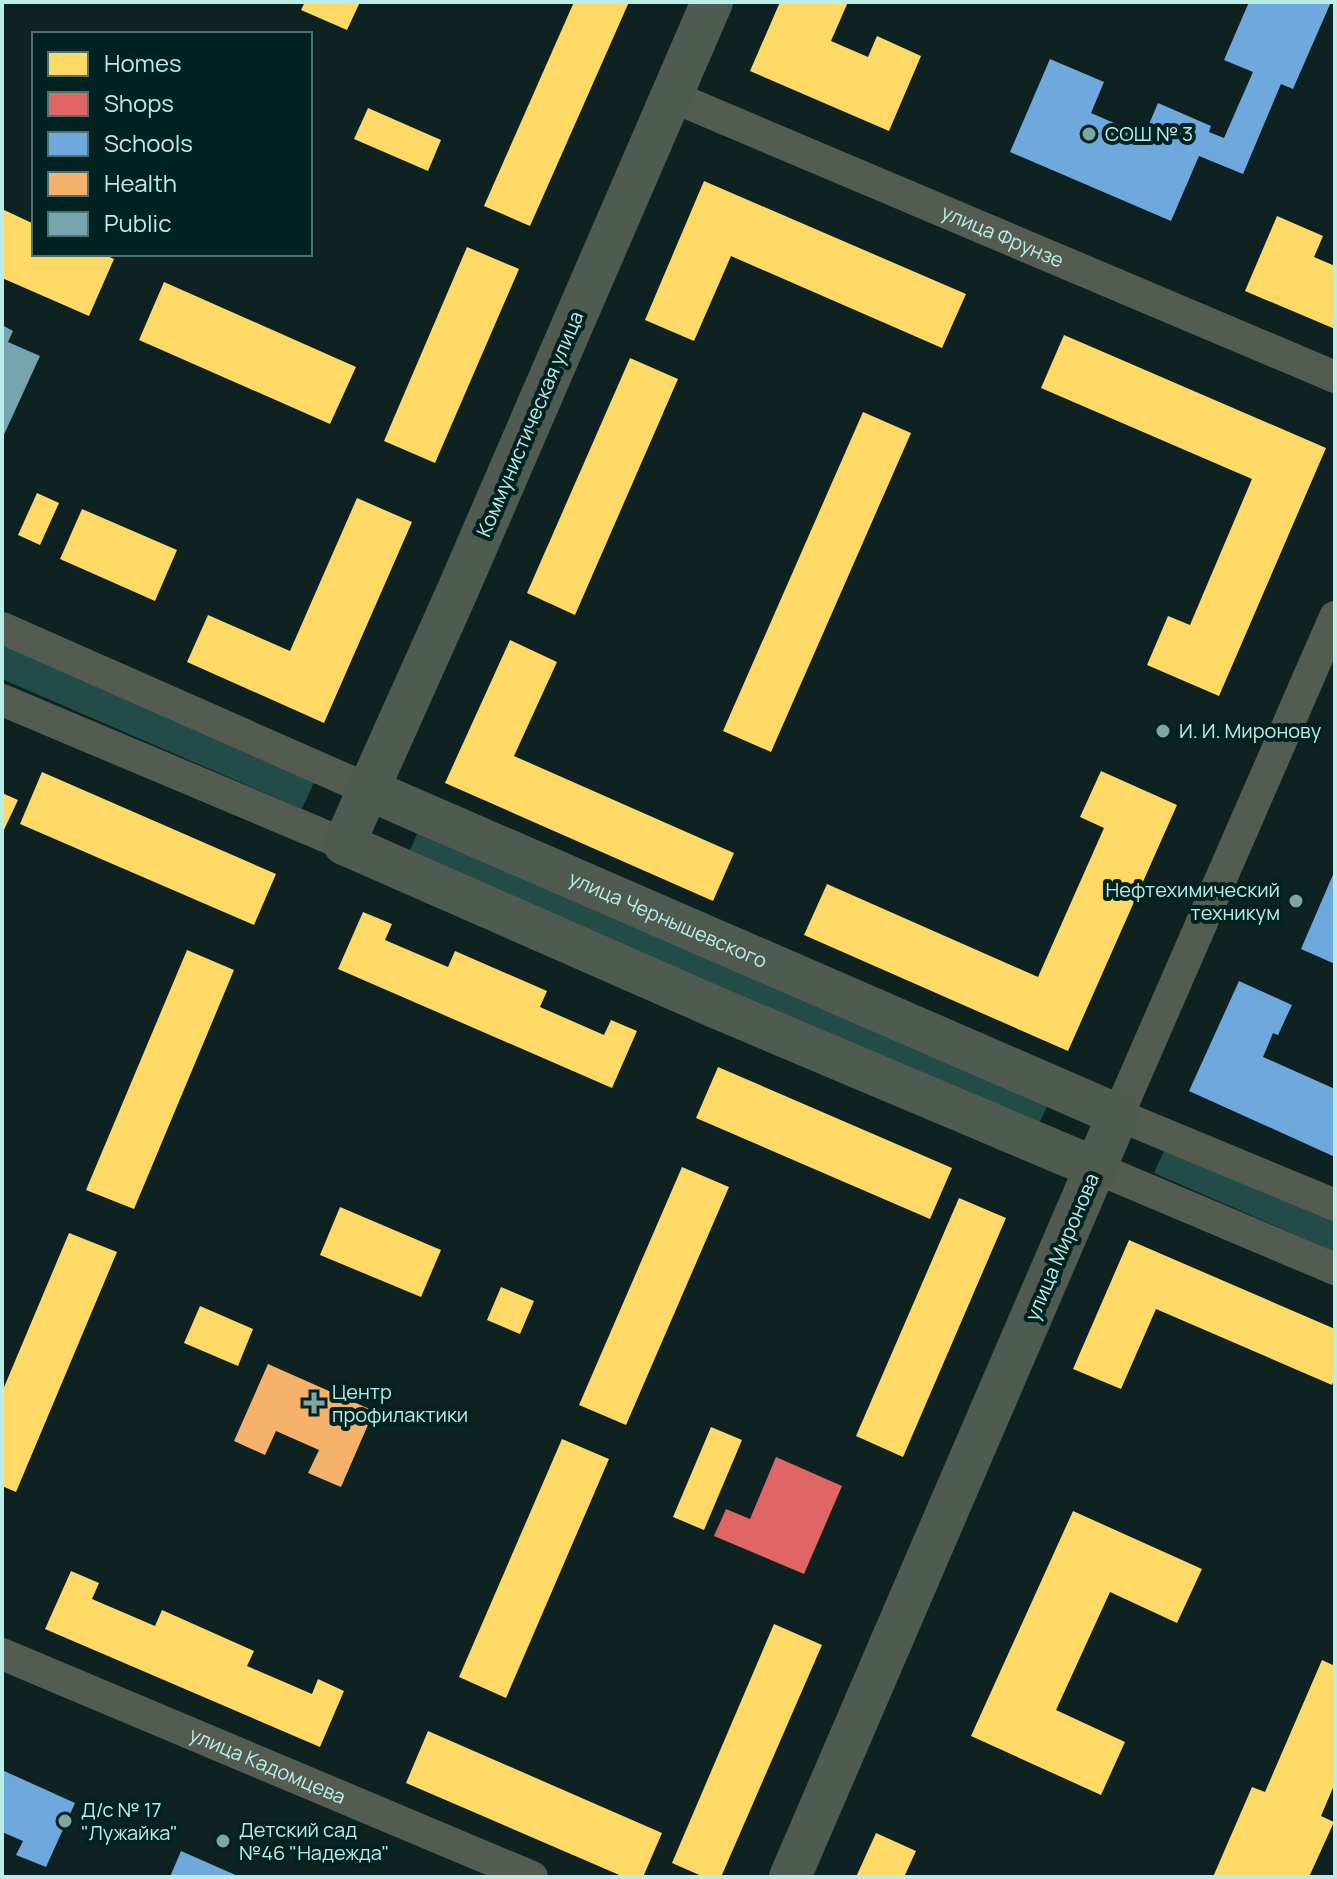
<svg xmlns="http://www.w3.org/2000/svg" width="1337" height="1879" viewBox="0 0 1337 1879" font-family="Manrope,sans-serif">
<rect width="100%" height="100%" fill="#0e2321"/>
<g fill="#234b48">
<path d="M2 642 316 778 302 809 2 679Z"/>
<path d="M422 822 1052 1095 1038 1126 409 853Z"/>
<path d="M1168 1142 1335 1214V1252L1154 1173Z"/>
</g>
<g fill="#ffd966">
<path d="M305 2H360L347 30 301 10Z"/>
<path d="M574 2H629L530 226 484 206Z"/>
<path d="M780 2H848L831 41 868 57 877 36 921 56 889 131 750 71Z"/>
<path d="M368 108 441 140 428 171 354 139Z"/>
<path d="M704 181 966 294 942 348 731 256 694 341 645 320Z"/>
<path d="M2 209 34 224V254H103L114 259 89 316 2 278Z"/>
<path d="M1277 216 1323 236 1314 257 1335 266V329L1245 291Z"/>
<path d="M467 247 519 269 435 463 384 441Z"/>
<path d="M164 282 356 367 330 424 139 340Z"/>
<path d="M1064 335 1326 448 1219 696 1147 665 1168 616 1190 625 1252 479 1041 388Z"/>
<path d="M630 358 678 379 575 615 527 593Z"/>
<path d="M863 412 911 433 771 752 723 731Z"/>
<path d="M37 493 59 503 40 545 18 535Z"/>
<path d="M357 498 412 522 324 723 187 662 208 615 290 651Z"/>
<path d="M82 509 177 550 155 601 60 559Z"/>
<path d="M510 640 557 662 514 756 734 853 713 901 445 783Z"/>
<path d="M1101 771 1177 805 1068 1051 804 935 827 884 1038 977 1104 828 1080 817Z"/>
<path d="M42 772 276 874 254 925 20 824Z"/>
<path d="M2 793 18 800 2 834Z"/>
<path d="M363 912 392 924 385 940 448 967 455 951 547 991 540 1007 604 1035 611 1020 637 1031 612 1088 338 969Z"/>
<path d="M187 950 234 970 134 1209 86 1190Z"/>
<path d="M718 1067 952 1168 930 1219 696 1118Z"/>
<path d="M682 1167 729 1187 626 1425 579 1405Z"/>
<path d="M959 1198 1006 1218 903 1457 856 1436Z"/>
<path d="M340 1207 441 1250 421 1297 320 1255Z"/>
<path d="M69 1233 117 1252 16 1492 2 1486V1392Z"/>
<path d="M1129 1240 1335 1329V1377L1332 1385 1156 1309 1121 1389 1073 1369Z"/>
<path d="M501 1287 534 1301 520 1334 487 1320Z"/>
<path d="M200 1306 253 1329 238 1366 184 1343Z"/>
<path d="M711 1427 742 1440 704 1530 673 1517Z"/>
<path d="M562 1439 609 1459 506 1698 459 1677Z"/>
<path d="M1073 1511 1202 1569 1177 1623 1110 1592 1056 1710 1125 1742 1101 1795 971 1736Z"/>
<path d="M71 1571 99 1583 92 1599 155 1626 162 1610 254 1651 247 1666 312 1694 318 1679 344 1691 320 1747 45 1629Z"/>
<path d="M774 1624 822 1645 721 1877H704L672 1863Z"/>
<path d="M1322 1660 1335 1666V1783L1321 1816 1334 1822 1309 1877H1213L1252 1787 1265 1792Z"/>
<path d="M428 1731 662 1833 643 1877H624L406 1783Z"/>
<path d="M876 1833 916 1851 904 1877H856Z"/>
</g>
<path fill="#e06666" d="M776 1457 842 1486 804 1574 714 1536 726 1509 750 1519Z"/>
<g fill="#6fa8dc">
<path d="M1249 2H1331L1293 89 1281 84 1243 174 1199 156 1171 221 1010 152 1050 59 1104 82 1091 113 1144 136 1158 103 1211 126 1209 132 1224 138 1253 72 1224 60Z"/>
<path d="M1335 870V964L1301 949Z"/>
<path d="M1239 981 1292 1005 1278 1035 1273 1033 1263 1057 1335 1089V1157L1189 1091Z"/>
<path d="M2 1770 75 1803 46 1867 16 1855 23 1841 2 1832Z"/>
<path d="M181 1851 240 1877H170Z"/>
</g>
<path fill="#f6b26b" d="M268 1364 374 1411 341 1487 308 1473 319 1450 276 1431 265 1455 234 1441Z"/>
<path fill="#76a5af" d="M2 325 13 331 8 342 40 356 2 439Z"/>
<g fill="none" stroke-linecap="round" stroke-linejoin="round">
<g stroke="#545b51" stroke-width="32">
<path id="s1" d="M671 96 1335 377"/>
<path d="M1335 617 1118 1115 1335 1205"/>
<path d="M2 628 367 789"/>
<path d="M2 700 344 844"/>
<path d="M1096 1168 1335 1269"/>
<path id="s2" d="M2 1654 532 1877"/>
</g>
<g stroke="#4f5a51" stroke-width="42">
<path d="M712 2 457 592 344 844 715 1007 1096 1168"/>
<path id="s3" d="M367 789 1118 1115 790 1877"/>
</g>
</g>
<g fill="#7ea6a2" stroke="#002220" stroke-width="3">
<circle cx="1089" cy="134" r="8"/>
<circle cx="1163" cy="731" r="8"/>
<circle cx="1296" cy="901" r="8"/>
<path d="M310 1391h8v8h8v8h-8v8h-8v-8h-8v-8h8z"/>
<circle cx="65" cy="1821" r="8"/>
<circle cx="223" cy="1841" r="8"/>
</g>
<g text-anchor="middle" stroke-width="8" stroke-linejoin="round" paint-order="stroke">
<g font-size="20" fill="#bbede8" stroke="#002220" text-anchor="start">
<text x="1105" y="141">СОШ № 3</text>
<text x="1179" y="738">И. И. Миронову</text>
<text x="1280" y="897" text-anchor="end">Нефтехимический<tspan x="1280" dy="23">техникум</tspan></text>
<text x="332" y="1399">Центр<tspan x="332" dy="23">профилактики</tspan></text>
<text x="81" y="1817">Д/с № 17<tspan x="81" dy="23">"Лужайка"</tspan></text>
<text x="239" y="1837">Детский сад<tspan x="239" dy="23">№46 "Надежда"</tspan></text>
</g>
<g font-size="20" fill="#bbede8" stroke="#002220">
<text dy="7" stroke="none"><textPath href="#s1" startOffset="360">улица Фрунзе</textPath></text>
<text transform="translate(530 424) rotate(-67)" y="7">Коммунистическая улица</text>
<text dy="7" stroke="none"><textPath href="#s3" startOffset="328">улица Чернышевского</textPath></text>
<text transform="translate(1062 1247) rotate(-67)" y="7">улица Миронова</text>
<text dy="7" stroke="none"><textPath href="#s2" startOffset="288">улица Кадомцева</textPath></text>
</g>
</g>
<rect width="1337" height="1879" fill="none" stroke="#bbede8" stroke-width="8"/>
<rect x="32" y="32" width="280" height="224" fill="#002220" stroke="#4b7370" stroke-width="2"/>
<rect x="48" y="52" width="40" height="24" fill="#ffd966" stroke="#4b7370" stroke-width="2"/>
<text x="104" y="72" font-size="24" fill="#bbede8">Homes</text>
<rect x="48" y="92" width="40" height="24" fill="#e06666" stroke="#4b7370" stroke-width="2"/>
<text x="104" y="112" font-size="24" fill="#bbede8">Shops</text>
<rect x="48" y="132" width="40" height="24" fill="#6fa8dc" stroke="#4b7370" stroke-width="2"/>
<text x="104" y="152" font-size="24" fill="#bbede8">Schools</text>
<rect x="48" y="172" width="40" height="24" fill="#f6b26b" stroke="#4b7370" stroke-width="2"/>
<text x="104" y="192" font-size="24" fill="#bbede8">Health</text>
<rect x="48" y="212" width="40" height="24" fill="#76a5af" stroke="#4b7370" stroke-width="2"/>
<text x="104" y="232" font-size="24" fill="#bbede8">Public</text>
</svg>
